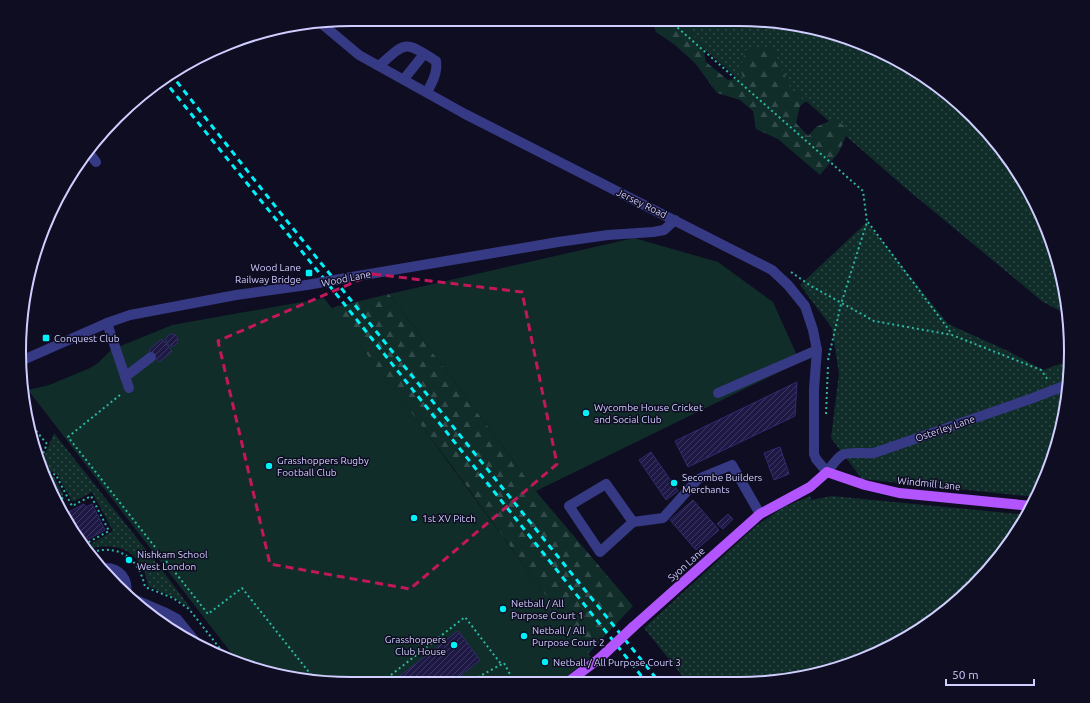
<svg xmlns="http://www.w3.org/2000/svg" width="1090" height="703" viewBox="0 0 1090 703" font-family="Ubuntu,sans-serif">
<defs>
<pattern id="grass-dots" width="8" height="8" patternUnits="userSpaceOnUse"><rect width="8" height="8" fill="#102d29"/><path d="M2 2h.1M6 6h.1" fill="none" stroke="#324a49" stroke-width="1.8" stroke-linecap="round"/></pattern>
<pattern id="forest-firs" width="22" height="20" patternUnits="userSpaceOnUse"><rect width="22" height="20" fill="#102d29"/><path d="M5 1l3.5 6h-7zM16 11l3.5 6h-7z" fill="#324a49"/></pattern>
<pattern id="building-hatch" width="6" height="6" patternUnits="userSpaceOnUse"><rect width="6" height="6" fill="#1e1844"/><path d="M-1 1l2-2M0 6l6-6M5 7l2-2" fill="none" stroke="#3e3860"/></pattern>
</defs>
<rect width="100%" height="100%" fill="#0f0d22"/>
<g fill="url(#grass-dots)">
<path d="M673 21 782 22 866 44 958 101 1002 149 1037 204 1060 265 1068 315 1043 302 902 185 806 101 784 120Z"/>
<path d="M867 222 948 324 1008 351 1043 370 1069 361 1068 395 1053 458 1036 497 862 479 831 438 839 374 832 328 800 285Z"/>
<path d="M54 433 162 570 192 610 175 598 148 586C144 554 119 540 90 549L87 546 113 531 92 492 75 501H72L57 474 43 468 41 464Z"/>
<path d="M49 474 54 477 63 494V496L56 499 47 478Z"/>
<path d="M810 496 811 500 832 496 1028 515 989 571 941 615 885 650 824 673 760 683H688L644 628 756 526 782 508Z"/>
</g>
<g fill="url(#forest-firs)">
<path d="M652 21H685L688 31 702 41 706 62 728 80 743 78 740 67 746 50 772 46 792 91 803 93 796 123 808 136 816 127 834 119 849 129 839 152 820 175 778 139 756 129 753 111 740 100 717 93 695 63 675 45 656 32Z"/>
<path d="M389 294 539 495 633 606 588 654 452 466 331 308Z"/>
</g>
<g fill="#102d29">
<path d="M634 238 718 262 773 302 800 362 536 491 389 294Z"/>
<path d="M324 298 421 425 591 657 559 682 308 681 239 663 28 390 49 385 90 368 98 363 111 350 172 325Z"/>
</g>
<g fill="url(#building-hatch)" stroke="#332a71">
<circle cx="172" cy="340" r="6"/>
<path d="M162 339 172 351 159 362 149 350Z"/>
<path d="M797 382 795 416 688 467 675 441Z"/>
<path d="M780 447 789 474 774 480 764 453Z"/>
<path d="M651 452 678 491 666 500 639 460Z"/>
<path d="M693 500 719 530 696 550 670 520Z"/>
<path d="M84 504 86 507 92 504 105 530 83 542 63 515Z"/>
<path d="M728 514 733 519 723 529 717 524Z"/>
<path d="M458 631 480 660 452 682H404L400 676Z"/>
</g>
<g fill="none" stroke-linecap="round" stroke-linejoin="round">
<g stroke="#2bb7a4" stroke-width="2" stroke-dasharray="2 3" stroke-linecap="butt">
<path d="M670 21 863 191 867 222 841 304 828 360"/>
<path d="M868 222 952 334"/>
<path d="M791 272 811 286 874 321 952 335 1041 370 1048 380"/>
<path d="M120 395 68 437 208 614 242 588 316 681"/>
<path d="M826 414 828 366"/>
<path d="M29 428 32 426 47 444 40 461"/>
<path d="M44 470 56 475 72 506 91 496 109 531 85 544"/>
<path d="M57 501 66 496"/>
<path d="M92 552C120 544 139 559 145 587L173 598 189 609 229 660"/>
<path d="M387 678 465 617 501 664"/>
<path d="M383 682 387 678 390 682"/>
<path d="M469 682 504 663 514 682"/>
</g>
<g stroke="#363983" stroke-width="10">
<path d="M322 24 359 55 465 114 772 270 788 285 805 306 813 330 817 350 814 389V454L816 459 827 472C831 467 836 459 842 455 849 451 865 454 874 453L1033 398 1069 384"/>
<path d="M379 66C407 41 404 41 436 61 438 72 432 83 427 92"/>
<path d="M404 79 424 54"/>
<path d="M87 150 96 162"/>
<path d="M346 278 558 242 608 235 653 232 664 230 675 220"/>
<path d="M107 323 129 388"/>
<path d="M23 360 107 323 130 315 236 295 307 285"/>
<path d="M125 377 151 357"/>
<path d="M718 393 817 350"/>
<path d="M633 522 600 552 569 506 606 484 633 522 663 518 698 479 732 465 760 514"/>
<path d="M104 568C119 567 129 579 126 594"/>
<path d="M129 597 164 612 177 619 194 640"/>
</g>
<g stroke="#b355ff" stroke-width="10">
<path d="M633 627 760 514 810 487 827 472 865 485 899 493 1032 506"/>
<path d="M568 682 600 658"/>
</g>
<g stroke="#00f2f9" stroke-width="3" stroke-dasharray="6 5" stroke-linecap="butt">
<path d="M170 73 283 216 660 683"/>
<path d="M163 79 341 300 647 683"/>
</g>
<path stroke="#363983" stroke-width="10" d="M307 285 346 278"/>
<path stroke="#b355ff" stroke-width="10" d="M600 658 633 627"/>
</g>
<path fill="none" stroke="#c2185b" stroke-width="3" stroke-dasharray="8 5" stroke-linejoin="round" d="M373 274 522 292 557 464 410 589 270 564 218 341Z"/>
<g fill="#00f2f9" stroke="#0f0d22" stroke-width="1.5">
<rect x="305" y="269" width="8" height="8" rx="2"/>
<rect x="42" y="334" width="8" height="8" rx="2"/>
<circle cx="586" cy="413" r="4"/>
<circle cx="269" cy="466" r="4"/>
<circle cx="674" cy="483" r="4"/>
<circle cx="414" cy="518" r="4"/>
<circle cx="129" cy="560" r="4"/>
<circle cx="503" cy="609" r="4"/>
<circle cx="524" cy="636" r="4"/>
<circle cx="454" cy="645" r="4"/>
<circle cx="545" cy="662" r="4"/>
</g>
<g text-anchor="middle" stroke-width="3" stroke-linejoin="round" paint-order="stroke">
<g font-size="10" fill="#d0ceff" stroke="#0f0d22">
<text transform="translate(642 203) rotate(26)" y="4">Jersey Road</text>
<text transform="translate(346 278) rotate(-11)" y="4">Wood Lane</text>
<text transform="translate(945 428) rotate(-19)" y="4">Osterley Lane</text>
<text transform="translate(929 483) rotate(6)" y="4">Windmill Lane</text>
<text transform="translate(686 564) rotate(-42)" y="4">Syon Lane</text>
</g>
<g font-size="10" fill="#d0ceff" stroke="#0f0d22" text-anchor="start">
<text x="301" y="271" text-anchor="end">Wood Lane<tspan x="301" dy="12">Railway Bridge</tspan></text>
<text x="54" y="342">Conquest Club</text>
<text x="594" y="411">Wycombe House Cricket<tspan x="594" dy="12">and Social Club</tspan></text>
<text x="277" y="464">Grasshoppers Rugby<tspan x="277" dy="12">Football Club</tspan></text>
<text x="682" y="481">Secombe Builders<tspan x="682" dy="12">Merchants</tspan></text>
<text x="422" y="522">1st XV Pitch</text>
<text x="137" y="558">Nishkam School<tspan x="137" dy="12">West London</tspan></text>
<text x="511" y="607">Netball / All<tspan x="511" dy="12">Purpose Court 1</tspan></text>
<text x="532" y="634">Netball / All<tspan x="532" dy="12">Purpose Court 2</tspan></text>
<text x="446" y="643" text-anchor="end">Grasshoppers<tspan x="446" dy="12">Club House</tspan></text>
<text x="553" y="666">Netball / All Purpose Court 3</text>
</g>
</g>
<path d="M0 0H1090V703H0ZM351 26H739A325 325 0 0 1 1064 351V352A325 325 0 0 1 739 677H351A325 325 0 0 1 26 352V351A325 325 0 0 1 351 26Z" fill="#0f0d22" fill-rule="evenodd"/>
<path fill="none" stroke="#d0ceff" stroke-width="2" d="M351 26H739A325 325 0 0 1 1064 351V352A325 325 0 0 1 739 677H351A325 325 0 0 1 26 352V351A325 325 0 0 1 351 26Z"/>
<path d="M946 679v6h88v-6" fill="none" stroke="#d0ceff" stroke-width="2"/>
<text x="952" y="679" font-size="12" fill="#d0ceff" stroke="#0f0d22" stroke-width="3" paint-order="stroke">50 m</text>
</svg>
